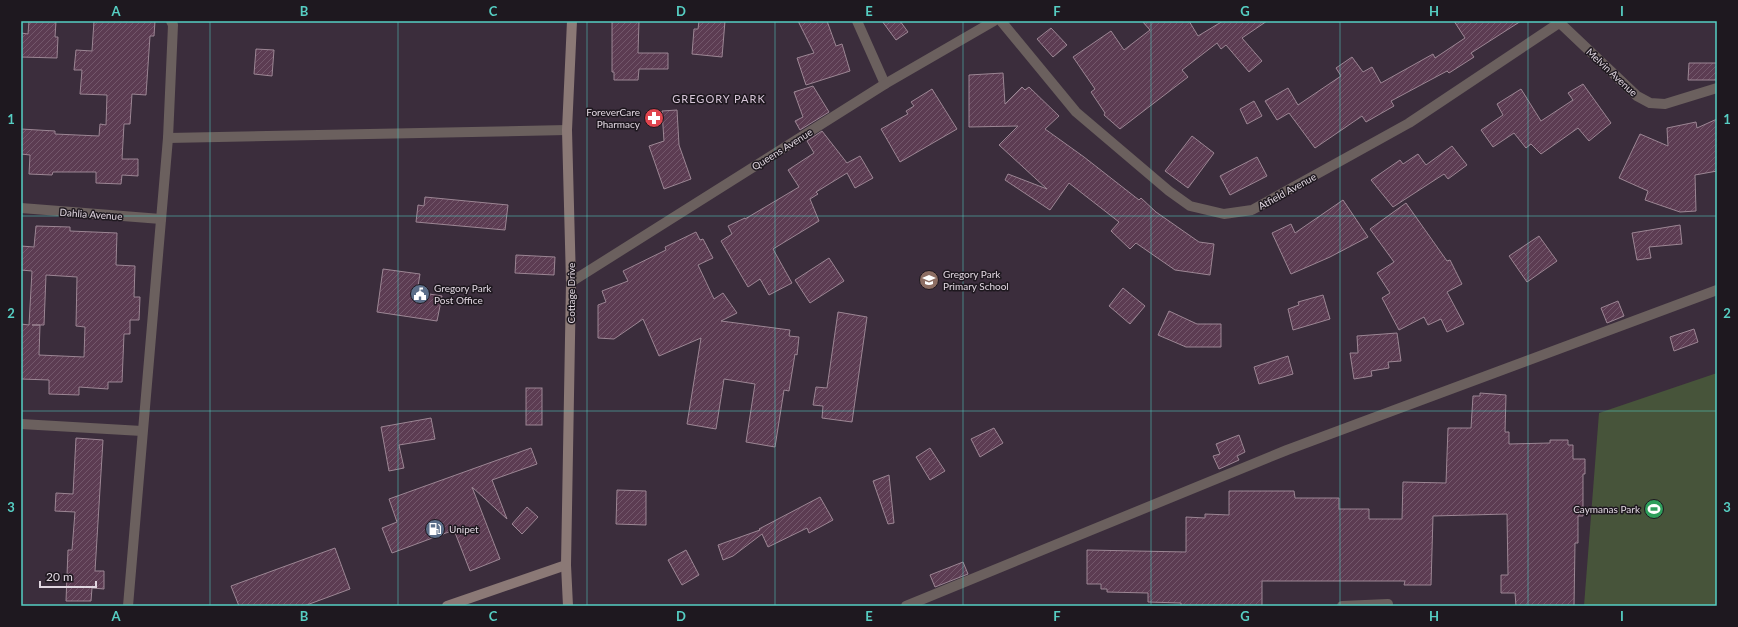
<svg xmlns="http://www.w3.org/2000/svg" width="1738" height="627" viewBox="0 0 1738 627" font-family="Lato,sans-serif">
<defs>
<pattern id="building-hatch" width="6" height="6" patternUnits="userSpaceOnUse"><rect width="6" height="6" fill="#5c3c52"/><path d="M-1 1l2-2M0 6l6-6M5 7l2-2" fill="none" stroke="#73576b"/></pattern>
</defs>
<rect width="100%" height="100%" fill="#3b2d3c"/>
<path fill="#47543a" d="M1717 373V606H1584L1599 413Z"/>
<g fill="url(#building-hatch)" stroke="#9c8694" fill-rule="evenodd">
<path d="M29 21H56L55 37H58L57 58 21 57V33L28 34Z"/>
<path d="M94 21H155L154 36H150L146 95 132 94 130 124H124L122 159H138V176L122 175 121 184 96 183V172H53L52 175 29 174 30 155 21 154V129L55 131V134L99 136 100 124 106 125 107 95 80 94 82 70H74L76 50 92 51Z"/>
<path d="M612 21H639L638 53H668V69H639L638 80H614V72H612Z"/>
<path d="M699 21H725L722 57 692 54 694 29H698Z"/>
<path d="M798 21H827L836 46 842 44 850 71 806 85 797 58 814 53Z"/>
<path d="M882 21H900L908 32 896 40Z"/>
<path d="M1142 21H1189L1198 36 1223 21H1267L1242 38 1262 61 1249 72 1226 45 1221 49 1217 43 1182 70 1188 77 1120 129 1104 115 1105 113 1091 92 1095 89 1073 57 1111 31 1124 50 1150 30Z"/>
<path d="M1454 21H1521L1471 53 1474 57 1449 73 1447 71 1391 101 1394 106 1366 122 1362 116 1315 148 1289 113 1277 120 1265 101 1288 88 1298 105 1341 76 1336 68 1352 57 1363 72 1372 67 1381 83 1433 54 1435 58 1465 38Z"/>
<path d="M1051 28 1067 45 1053 57 1037 39Z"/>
<path d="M256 49 274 50 272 76 254 74Z"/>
<path d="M1689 63H1717V80H1688Z"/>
<path d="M1003 73 1005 104 1022 87 1025 90 1029 87 1059 116 1045 129 1084 157 1139 200 1141 198 1156 212 1199 242 1214 244 1210 275 1175 270 1136 243 1130 249 1111 231 1119 222 1069 183 1050 210 1005 180 1008 174 1047 189 999 145 1018 126 969 127V75Z"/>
<path d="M1583 84 1611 123 1589 141 1578 128 1541 154 1531 144 1526 148 1514 133 1493 147 1481 130 1503 115 1497 104 1521 89 1541 121 1573 100 1568 93Z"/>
<path d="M813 86 829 112 800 130 795 121 803 117 794 92Z"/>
<path d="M932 89 957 129 900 162 881 129 908 114 906 111 914 106 911 102Z"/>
<path d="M1254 101 1262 116 1247 124 1240 109Z"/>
<path d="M677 110 679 145 691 179 664 189 649 146 664 141 662 111Z"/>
<path d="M1717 119V171L1695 175 1696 211 1680 212 1645 200 1648 191 1619 178 1640 134 1668 146 1667 128 1696 122 1697 128Z"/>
<path d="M822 131 847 163 860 156 873 178 855 188 847 173 816 192 818 194 810 199 819 221 773 249 792 283 769 295 760 279 748 287 721 241 732 234 728 226 745 218V219L799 187 788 170 814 153 807 141Z"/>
<path d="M1192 136 1214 153 1188 188 1165 171Z"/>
<path d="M1452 146 1467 165 1448 179 1444 174 1393 207 1371 180 1400 160 1403 164 1418 154 1426 165Z"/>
<path d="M1257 157 1267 176 1230 195 1220 176Z"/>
<path d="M425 197 508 205 505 230 416 222 418 205 424 206Z"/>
<path d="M1343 200 1368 237 1330 257 1291 274 1272 233 1291 224 1295 233Z"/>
<path d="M1406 203 1447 261 1450 260 1462 284 1447 292 1464 324 1447 332 1441 319 1428 325 1424 317 1399 330 1382 298 1390 293 1377 273 1394 262 1370 229Z"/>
<path d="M1680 225 1682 244 1649 247 1651 258 1637 260 1632 233Z"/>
<path d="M36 226 70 227V231L117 233 116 265 135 266 134 297H140L139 320H130V334H124L122 382H108V389L79 387V395L49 394V380L21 379V324L29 325 32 271 21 270V246L34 247ZM46 275 77 277 76 326 85 327 84 357 39 355 40 325H32H44Z"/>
<path d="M696 232 700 240 703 239 713 258 698 265 714 299 723 293 737 313 721 321 790 330 789 336 799 337 797 355 795 354 789 391 784 390 775 447 746 442 755 384 724 379 716 429 687 424 701 338 659 356 643 319 614 339 598 338V305L606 302 602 291 628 281 623 271 666 250 665 247Z"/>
<path d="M1539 236 1557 261 1527 282 1509 256Z"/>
<path d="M516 255 555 257 554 275 515 273Z"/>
<path d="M829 258 844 281 810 303 795 280Z"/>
<path d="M383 269 420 274 417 292 442 296 437 321 377 312Z"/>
<path d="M1123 288 1145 306 1130 324 1109 306Z"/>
<path d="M1323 295 1330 319 1293 330 1288 309 1299 305 1298 302Z"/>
<path d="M1618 301 1624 316 1607 323 1601 308Z"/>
<path d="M1169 311 1197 324H1221V347H1186L1158 335Z"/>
<path d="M838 312 867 317 852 422 822 418 823 406 813 405 816 387 827 388Z"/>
<path d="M1694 329 1698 342 1674 351 1670 337Z"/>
<path d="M1397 333 1401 361 1388 362 1389 368 1371 371 1372 376 1354 379 1350 353H1358L1357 336Z"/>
<path d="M1288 356 1293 374 1259 384 1254 367Z"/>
<rect x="526" y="388" width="16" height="37"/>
<path d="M1480 393 1506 395 1505 432H1509V444L1550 443V440H1568V445H1573V459H1585V474H1583V516H1578V543H1575L1574 606H1516L1515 593H1501V575H1508L1507 514 1433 516 1431 585H1404L1405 581H1262V606H1181V603L1148 602V593L1107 592V589H1101V584H1087V550L1186 552V517L1205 518V514L1229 515V491H1294L1295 498H1339V509H1369V519H1402L1403 482 1446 483 1448 428H1471L1473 396H1480Z"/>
<path d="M431 418 435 439 399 445 404 468 389 471 381 427Z"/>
<path d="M994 428 1003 443 980 457 971 439Z"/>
<path d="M1239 435 1245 452 1237 456 1239 460 1219 469 1213 456 1220 454 1216 444Z"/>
<path d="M76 438 103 440 95 571H104V589L92 588 91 601H66L68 550H72L75 512 55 511 56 493 73 494Z"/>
<path d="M531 448 537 464 492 480 507 519 472 487 500 559 470 571 454 530 392 553 382 528 397 522 389 499Z"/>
<path d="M930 448 945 471 930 480 916 457Z"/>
<path d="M889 475 894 523 888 524 873 481Z"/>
<path d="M617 490 646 491V525L616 524Z"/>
<path d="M820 497 833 520 809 533 807 528 768 547 762 534 733 556 723 560 718 545 760 530 759 529Z"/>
<path d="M527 507 538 517 522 534 512 524Z"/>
<path d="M335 548 350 589 304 606H239L231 586Z"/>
<path d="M686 550 699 575 682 585 668 560Z"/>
<path d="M963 562 968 574 935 587 930 575Z"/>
</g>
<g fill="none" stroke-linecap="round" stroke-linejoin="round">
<g stroke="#6b605e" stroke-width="10">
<path d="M857 21 885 84"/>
<path d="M1001 21 1076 112 1169 191 1190 206 1224 214 1252 210 1409 123 1562 21"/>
<path d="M1560 23 1637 96 1650 103 1665 104 1717 88"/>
<path d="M168 138 567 130"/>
<path d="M21 208 161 219"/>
<path d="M571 282 885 84 994 21"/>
<path d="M21 424 142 431"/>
<path d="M128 606 168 138 173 25 171 21"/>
<path d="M906 606 1287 450 1717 290"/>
<path d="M1342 606 1388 604"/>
</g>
<g stroke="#8b7976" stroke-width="10">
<path d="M447 606 566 565"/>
<path d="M568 606 566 565 571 282 567 130 572 21"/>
</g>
</g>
<path fill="none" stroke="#56cec3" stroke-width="1" stroke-opacity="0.55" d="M210 21V606M398 21V606M587 21V606M775 21V606M963 21V606M1151 21V606M1340 21V606M1528 21V606M21 216H1717M21 411H1717"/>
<defs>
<symbol id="pharmacy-disc" viewBox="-11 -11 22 22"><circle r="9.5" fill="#e0444e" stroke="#1e181f"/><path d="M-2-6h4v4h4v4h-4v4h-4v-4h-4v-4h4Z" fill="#fff"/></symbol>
<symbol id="school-disc" viewBox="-11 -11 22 22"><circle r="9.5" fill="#8d6e63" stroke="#1e181f"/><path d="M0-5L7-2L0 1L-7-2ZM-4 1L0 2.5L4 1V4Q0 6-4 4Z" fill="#fff"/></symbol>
<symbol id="civic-disc" viewBox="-11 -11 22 22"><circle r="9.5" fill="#5c6f8a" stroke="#1e181f"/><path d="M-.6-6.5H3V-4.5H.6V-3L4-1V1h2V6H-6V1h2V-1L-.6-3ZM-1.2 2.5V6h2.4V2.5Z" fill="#fff"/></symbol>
<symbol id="stadium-disc" viewBox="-11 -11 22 22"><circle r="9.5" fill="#2e9e5b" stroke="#1e181f"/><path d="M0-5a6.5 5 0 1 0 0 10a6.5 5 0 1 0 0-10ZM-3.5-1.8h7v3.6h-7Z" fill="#fff"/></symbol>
<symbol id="fuel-disc" viewBox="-11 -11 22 22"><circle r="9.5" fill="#5c6f8a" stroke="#1e181f"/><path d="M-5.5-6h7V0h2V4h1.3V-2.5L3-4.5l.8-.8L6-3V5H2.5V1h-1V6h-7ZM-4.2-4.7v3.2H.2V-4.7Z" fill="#fff"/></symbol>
</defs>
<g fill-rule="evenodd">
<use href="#pharmacy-disc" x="643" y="107" width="22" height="22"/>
<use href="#school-disc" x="918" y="269" width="22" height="22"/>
<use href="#civic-disc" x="409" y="283" width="22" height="22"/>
<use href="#stadium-disc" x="1643" y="498" width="22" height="22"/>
<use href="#fuel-disc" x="424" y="518" width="22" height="22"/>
</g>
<g text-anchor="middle" stroke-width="3" stroke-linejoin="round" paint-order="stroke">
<g font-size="10" fill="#e0d6e0" stroke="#1e181f">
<text transform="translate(1612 72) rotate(43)" y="4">Melvin Avenue</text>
<text transform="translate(782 149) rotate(-32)" y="4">Queens Avenue</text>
<text transform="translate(1287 191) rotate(-29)" y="4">Atfield Avenue</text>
<text transform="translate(91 214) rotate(4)" y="4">Dahlia Avenue</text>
<text transform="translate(571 293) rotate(-90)" y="4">Cottage Drive</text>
</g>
<g font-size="10" fill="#e0d6e0" stroke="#1e181f" text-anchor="start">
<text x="640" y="116" text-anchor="end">ForeverCare<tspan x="640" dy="12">Pharmacy</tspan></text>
<text x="943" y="278">Gregory Park<tspan x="943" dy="12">Primary School</tspan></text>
<text x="434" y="292">Gregory Park<tspan x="434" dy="12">Post Office</tspan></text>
<text x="1640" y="513" text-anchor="end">Caymanas Park</text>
<text x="449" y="533">Unipet</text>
</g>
<g font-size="11" letter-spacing="1" fill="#d7c5d8" stroke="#1e181f">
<text x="719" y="103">GREGORY PARK</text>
</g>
</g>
<rect width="1738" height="627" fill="none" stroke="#1e181f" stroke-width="44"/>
<path d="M40 581v6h56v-6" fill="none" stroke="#e0d6e0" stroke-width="2"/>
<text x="46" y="581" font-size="12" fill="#e0d6e0" stroke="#1e181f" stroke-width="3" paint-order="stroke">20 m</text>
<rect x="22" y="22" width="1694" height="583" fill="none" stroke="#56cec3" stroke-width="1.5"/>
<g font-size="13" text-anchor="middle" font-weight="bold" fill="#56cec3">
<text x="116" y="16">A</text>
<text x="304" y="16">B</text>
<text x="493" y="16">C</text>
<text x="681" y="16">D</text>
<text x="869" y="16">E</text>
<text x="1057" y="16">F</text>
<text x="1245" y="16">G</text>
<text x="1434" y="16">H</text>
<text x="1622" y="16">I</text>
<text x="11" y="124">1</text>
<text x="1727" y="124">1</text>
<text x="11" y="318">2</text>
<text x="1727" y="318">2</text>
<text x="11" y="512">3</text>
<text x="1727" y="512">3</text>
<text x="116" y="621">A</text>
<text x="304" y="621">B</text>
<text x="493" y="621">C</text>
<text x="681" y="621">D</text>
<text x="869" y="621">E</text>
<text x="1057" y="621">F</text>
<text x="1245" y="621">G</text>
<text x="1434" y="621">H</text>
<text x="1622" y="621">I</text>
</g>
</svg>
